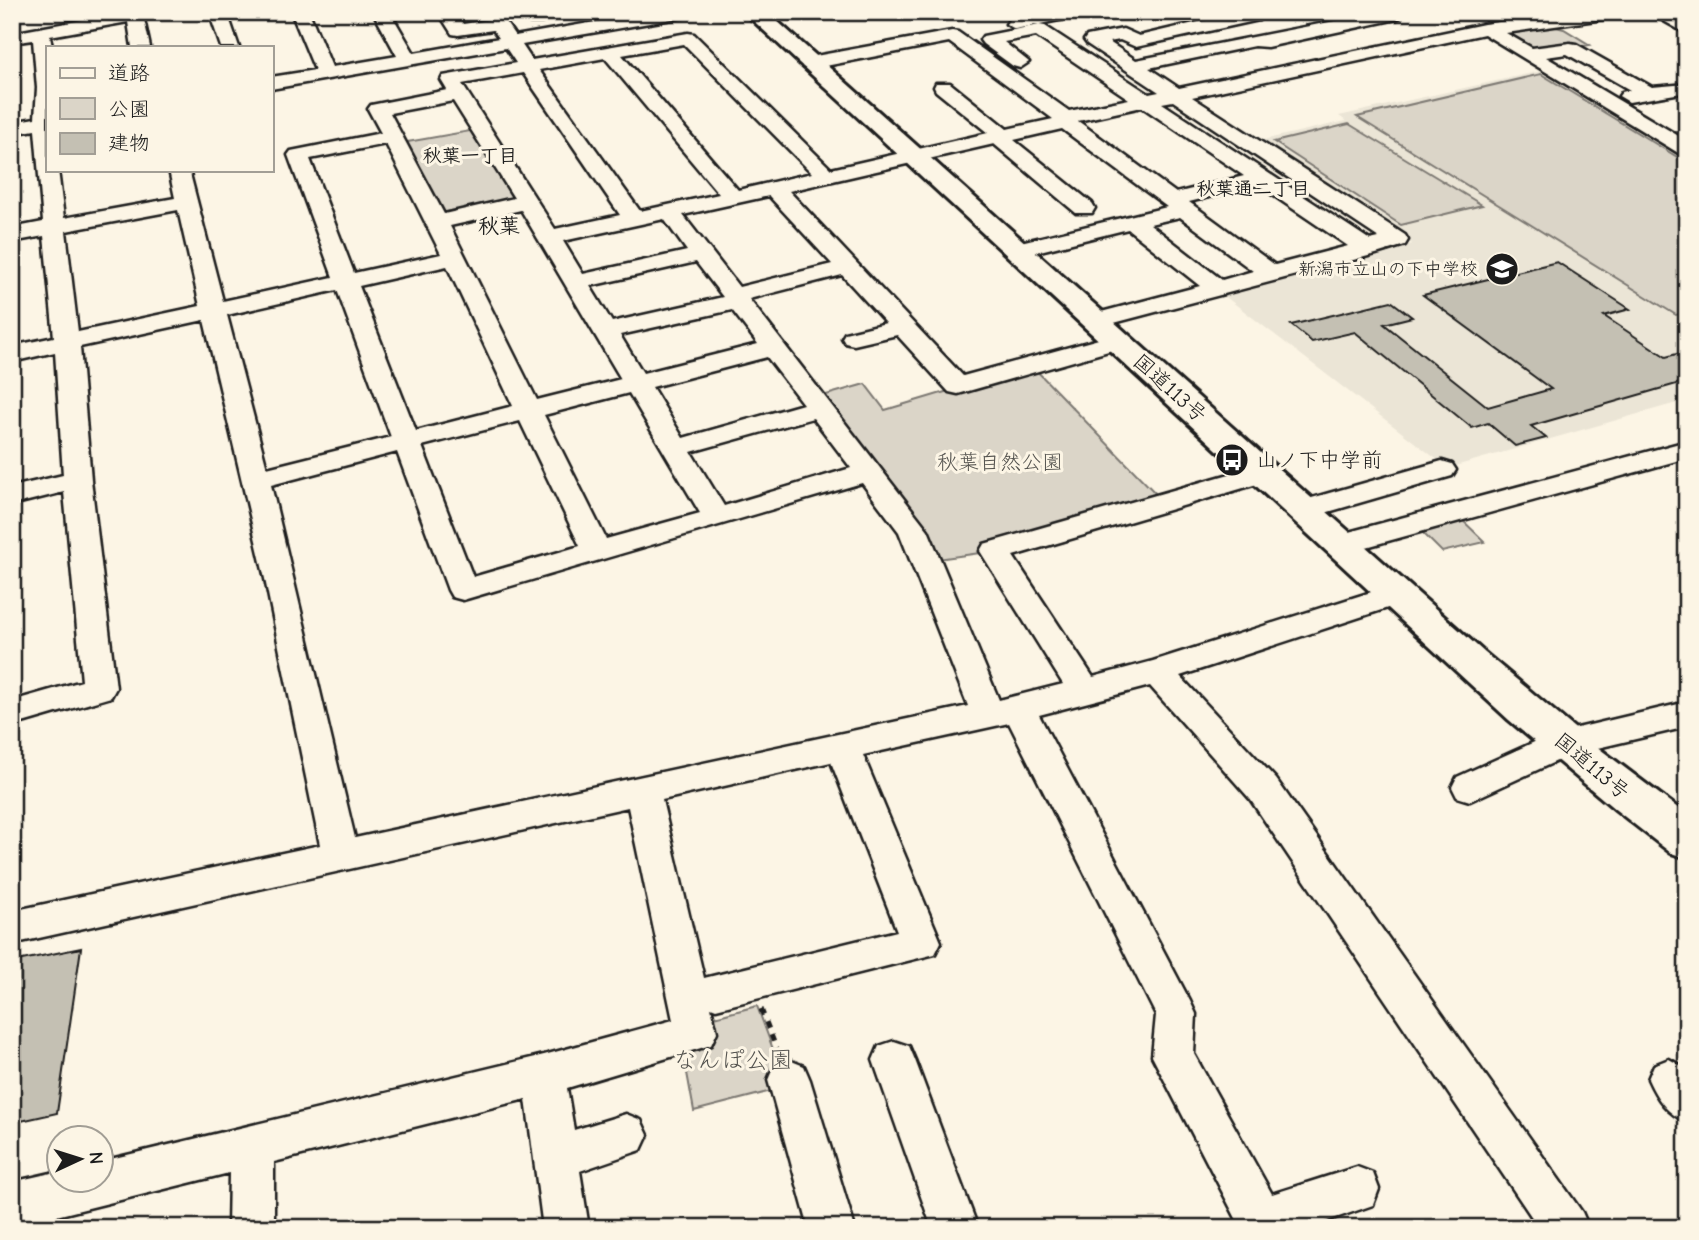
<svg xmlns="http://www.w3.org/2000/svg" width="1699" height="1240" viewBox="0 0 1699 1240" font-family="'Comic Neue','Klee One',sans-serif">
<rect width="100%" height="100%" fill="#fcf5e5"/>
<filter id="ink" filterUnits="userSpaceOnUse"><feTurbulence type="fractalNoise" baseFrequency=".0143" numOctaves="2"/><feDisplacementMap in="SourceGraphic" scale="14" xChannelSelector="R" yChannelSelector="G"/><feConvolveMatrix kernelMatrix="1 2 1 2 8 2 1 2 1" color-interpolation-filters="sRGB"/></filter>
<g filter="url(#ink)">
<path fill="#ebe5d6" d="M1545 70 1687 156V400L1448 468 1222 294 1412 244 1263 140 1346 121 1339 116Z"/>
<g fill="#dbd5c8" stroke="#7c7872" stroke-width="2">
<path d="M1552 26 1564 29 1590 45 1536 53 1509 37 1512 32Z"/>
<path d="M1541 74 1687 163V312L1676 315 1357 117Z"/>
<path d="M1349 124 1482 205 1401 225 1274 142Z"/>
<path d="M481 129 527 202 437 222 396 144Z"/>
<path d="M1032 366 1163 501 994 551 924 561 812 399 865 384 885 410Z"/>
<path d="M1455 513 1485 542 1442 552 1414 524Z"/>
<path d="M757 1006 787 1087 694 1111 681 1040 699 1021Z"/>
</g>
<g fill="#c4c0b3" stroke="#1c1c1c" stroke-width="2">
<path d="M1557 262 1630 309 1604 316 1666 357 1687 351V381L1531 426 1546 438 1515 446 1488 423 1472 428 1355 332 1312 342 1291 325 1391 301 1412 317 1384 324 1488 407 1551 389 1423 295Z"/>
<path d="M81 948 57 1113 12 1123V962Z"/>
</g>
<g fill="none" stroke-linecap="round" stroke-linejoin="round">
<defs>
<g id="minor">
<path d="M126 12H164L162 16 144 19 150 47H132L128 22 50 36 52 47H47V170H58L64 218 175 198 169 170H189L223 301 333 277 288 155 291 151 381 133 368 109 371 105 447 90 441 80 443 76 516 63 506 48 271 89V77L315 70 291 12H309L332 67 397 56 373 12H390L414 53 499 38 493 30 458 35 452 34 438 12H455L463 24 497 19 504 20 515 36 652 12H692L684 17 522 45 532 60 688 33 694 34 831 169 988 133 936 91 934 87 936 83H950L1007 129 1053 119 949 42 810 69 803 67 801 63 810 57 952 31 958 32 1069 111 1129 99 1036 36 1004 42 1029 62 1020 68 1013 66 983 44 980 40 983 36 1039 25 1045 26 1149 94 1159 92 1087 44 1084 40 1087 36 1123 29 1139 36 1241 12H1259L1262 16 1259 20 1136 47 1120 40 1109 42 1136 60 1381 12 1406 14 1397 19 1267 47 1254 46 1149 68 1179 88 1484 24 1578 12H1625L1617 17 1506 33 1532 48 1570 43 1576 44 1652 87 1687 84V92L1629 102 1619 96 1622 92 1630 90 1567 54 1546 57 1687 141V156L1680 154 1484 34 1192 97 1405 235 1408 240 1405 245 1376 254 1095 328 1086 326 1083 321 1086 316 1200 286 1128 229 1016 257 1008 255 1005 250 1008 245 1167 207 1062 129 1014 140 1092 203 1095 208 1092 213H1076L994 144 789 191 963 376 1117 334 1126 336 1129 341 1126 346 958 394 949 392 897 335 854 345 845 343 842 338 845 333 886 323 842 275 749 299 928 530 999 700 1063 684 980 551 984 544 1254 467 1264 464 1274 467 1278 473 1274 479 1013 556 1093 677 1153 661 1384 588 1395 584 1406 588 1410 595 1406 602 1180 676 1276 779 1582 1212 1589 1228H1539L1250 799 1150 686 1039 715 1190 1001 1196 1014 1194 1054 1272 1194 1357 1167 1373 1173 1379 1189 1373 1205 1307 1228H1241L1152 1056 1156 1015 1009 723 863 755 941 942 935 954 716 1009 711 1007 717 1032 711 1045 567 1088 574 1130 626 1114 641 1120 648 1135 641 1150 580 1171 589 1228H543L526 1099 274 1162V1228H228L229 1173 12 1227V1182L60 1171V1180H102V1161L544 1055 673 1020 628 807 12 944V911L320 845 265 579 204 320 80 347 91 480 116 688 111 697 12 726V701L82 681 64 492 12 505V487L63 475 55 352 12 362V346L54 337 44 236 12 242V228L43 222 35 130 12 134V122L35 118 37 88 33 40 12 43V33ZM684 44 812 173 738 190 622 55ZM605 58 719 194 640 211 539 70ZM523 73 620 215 555 229 462 84ZM453 101 514 198 444 214 390 113ZM1173 101 1379 238 1370 240 1162 103ZM1142 107 1244 176 1176 193 1078 121ZM386 144 441 254 354 273 310 159ZM1258 185 1348 246 1275 265 1189 202ZM769 196 832 264 739 287 683 215ZM178 210 200 306 78 332 66 231ZM521 210 621 379 537 400 450 226ZM1180 217 1253 271 1222 280 1150 224ZM664 219 687 251 583 274 563 241ZM696 262 723 297 612 322 590 286ZM447 266 513 406 416 431 359 286ZM337 290 391 437 267 468 227 315ZM732 310 758 344 643 373 620 335ZM767 357 803 404 683 438 652 387ZM629 393 700 513 606 539 544 415ZM813 418 851 468 724 506 691 452ZM520 421 580 546 473 577 422 446ZM397 452 448 590 452 597 463 600 862 483 899 532 968 706 355 838 271 485ZM831 762 897 931 704 978 662 800Z"/>
<path d="M209 12H227L239 47H221Z"/>
<path d="M523 12H540L545 18 542 22H530Z"/>
<path d="M870 12H888L880 17Z"/>
<path d="M1047 12H1081L1079 16 1015 29 1006 24 1009 20Z"/>
<path d="M1648 12H1669L1687 22V34Z"/>
<path d="M1687 441V458L1341 554 1330 551 1326 544 1330 537Z"/>
<path d="M1442 461 1452 464 1456 470 1452 476 1304 519 1294 517 1290 510 1294 503Z"/>
<path d="M1687 702V727L1572 754 1470 801 1457 797 1452 787 1457 777 1552 734Z"/>
<path d="M894 1041 909 1046 915 1060 978 1228H932L873 1060 879 1046Z"/>
<path d="M1669 1059 1687 1069V1122C1667 1114 1657 1099 1648 1079L1654 1065Z"/>
<path d="M789 1060 804 1066 810 1080 855 1228H809L768 1080 774 1066Z"/>
</g>
<path id="highway" d="M744 12H767L1485 653 1592 743 1687 815V858L1671 853 1616 810 1509 720Z"/>
</defs>
<use href="#minor" stroke="#1c1c1c" stroke-width="5"/>
<use href="#highway" stroke="#1c1c1c" stroke-width="6"/>
<path stroke="#1c1c1c" stroke-width="5" stroke-dasharray="7 7" stroke-linecap="butt" d="M761 1009 777 1050"/>
<use href="#minor" fill="#fcf5e5" fill-rule="evenodd"/>
<use href="#highway" fill="#fcf5e5" fill-rule="evenodd"/>
</g>
</g>
<defs>
<symbol id="school-disc" viewBox="-11 -11 22 22"><circle r="9.5" fill="#1c1c1c" stroke="#fcf5e5"/><path d="M0-5L7-2L0 1L-7-2ZM-4 1L0 2.5L4 1V4Q0 6-4 4Z" fill="#fff"/></symbol>
<symbol id="bus-disc" viewBox="-11 -11 22 22"><circle r="9.5" fill="#1c1c1c" stroke="#fcf5e5"/><path d="M-5-6H5V4H4V6H2V4H-2V6H-4V4H-5ZM-3.5-4V0h7V-4ZM-3.5 1.2v1.5H-2V1.2ZM2 1.2v1.5H3.5V1.2Z" fill="#fff"/></symbol>
</defs>
<g fill-rule="evenodd">
<use href="#school-disc" x="1483" y="250" width="38" height="38"/>
<use href="#bus-disc" x="1213" y="441" width="38" height="38"/>
</g>
<g text-anchor="middle" stroke-width="6" stroke-linejoin="round" paint-order="stroke">
<g font-size="18" fill="#1c1c1c" stroke="#fcf5e5" text-anchor="end">
<text x="1478" y="275">新潟市立山の下中学校</text>
</g>
<g font-size="19" font-weight="bold" fill="#1c1c1c" stroke="#fcf5e5">
<text x="470" y="162">秋葉一丁目</text>
<text x="1253" y="195">秋葉通二丁目</text>
</g>
<g font-size="21" font-weight="bold" fill="#1c1c1c" stroke="#fcf5e5">
<text x="499" y="233">秋葉</text>
</g>
<g font-size="21" fill="#1c1c1c" stroke="#fcf5e5">
<text transform="translate(1170 388) rotate(42)" y="7">国道113号</text>
<text transform="translate(1592 766) rotate(40)" y="7">国道113号</text>
</g>
<g font-size="21" fill="#1c1c1c" stroke="#fcf5e5" text-anchor="start">
<text x="1256" y="467">山ノ下中学前</text>
</g>
<g font-size="21" fill="#555450" stroke="#fcf5e5">
<text x="1000" y="469">秋葉自然公園</text>
</g>
<g font-size="24" fill="#555450" stroke="#fcf5e5">
<text x="733" y="1068">なんぽ公園</text>
</g>
</g>
<rect width="1699" height="1240" fill="none" stroke="#fcf5e5" stroke-width="42"/>
<rect x="21" y="21" width="1657" height="1198" fill="none" stroke="#1c1c1c" stroke-width="2.5" filter="url(#ink)"/>
<rect x="46" y="46" width="228" height="126" fill="#fcf5e5" stroke="#a29e95" stroke-width="2"/>
<rect x="60" y="68" width="35" height="10" fill="#fcf5e5" stroke="#a29e95" stroke-width="2"/>
<text x="108" y="80" font-size="21" fill="#1c1c1c">道路</text>
<rect x="60" y="98" width="35" height="21" fill="#dbd5c8" stroke="#a29e95" stroke-width="2"/>
<text x="108" y="116" font-size="21" fill="#1c1c1c">公園</text>
<rect x="60" y="133" width="35" height="21" fill="#c4c0b3" stroke="#a29e95" stroke-width="2"/>
<text x="108" y="150" font-size="21" fill="#1c1c1c">建物</text>
<g transform="translate(80 1159) rotate(86)"><circle r="33" fill="#fcf5e5" stroke="#a29e95" stroke-width="2"/>
<path d="M0-5L12 26L0 18L-12 26Z" fill="#1c1c1c"/>
<text y="-10" font-size="19" font-weight="bold" text-anchor="middle" fill="#1c1c1c">N</text>
</g>
</svg>
